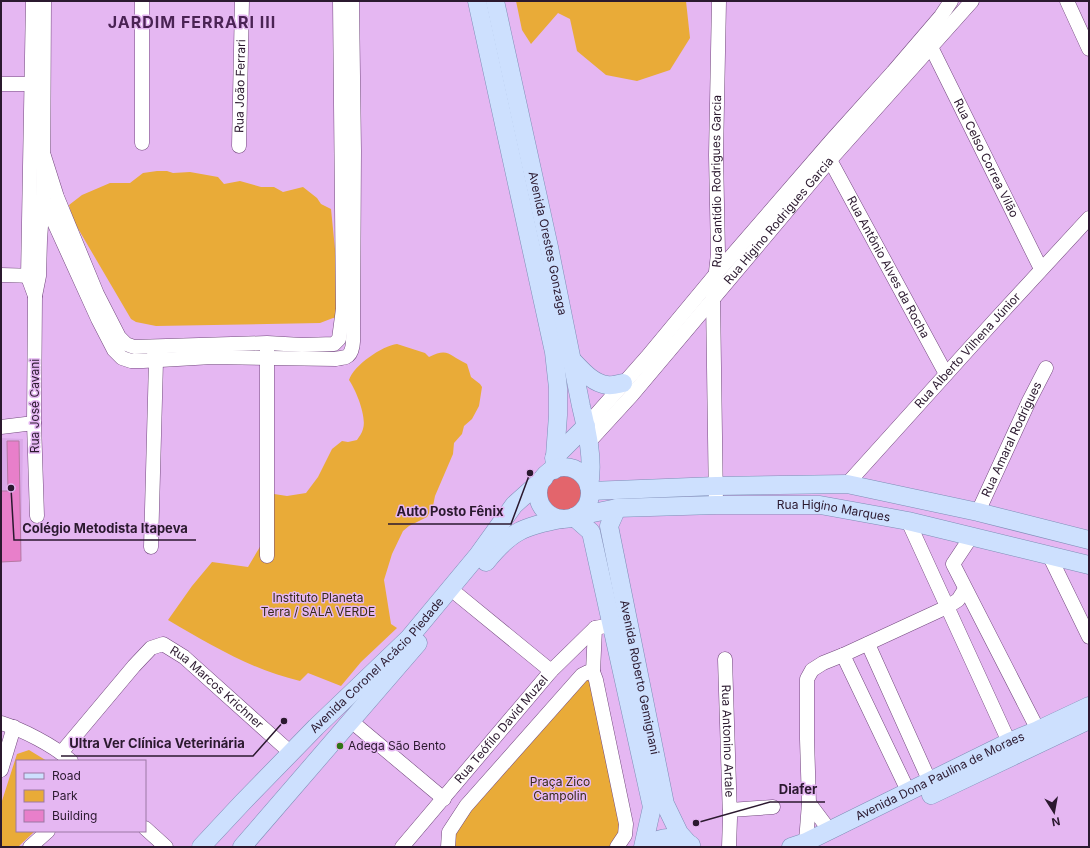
<svg xmlns="http://www.w3.org/2000/svg" width="1090" height="848" viewBox="0 0 1090 848" font-family="Inter,sans-serif">
<rect width="100%" height="100%" fill="#e5b7f2"/>
<path fill="#daa9e8" d="M1 438 23 439 21 561 1 562Z"/>
<g fill="#e9ab38">
<path d="M516 1H686L690 38 670 70 637 81 606 75 577 51 570 19 558 13 531 44 522 30Z"/>
<path d="M157 171H167L173 173 190 172 218 177 224 184 240 181 261 187H274L283 192 303 187 317 198 321 204 331 209 342 319 333 318 320 323 156 326 136 322 131 319 73 220 69 205 82 195 110 183H130L143 173Z"/>
<path d="M397 344 425 353 429 357C449 347 449 356 467 364L471 377 480 384 482 387 479 406 472 419 464 426 462 434 454 443 453 454 435 496 433 506 427 517 409 526 403 531 392 554 384 580 391 624 397 628 361 662 341 686 308 673 300 681C252 670 211 645 168 620L192 586 212 562 248 567 261 545 273 553 274 494 287 496 306 493 318 477 332 449 342 441 348 442 357 440C359 437 362 433 363 429 367 417 356 390 349 380 354 365 382 346 397 344Z"/>
<path d="M588 673 625 824 616 847H449L450 832Z"/>
<path d="M29 750 47 761H17V831H35L18 847H1V804L17 754Z"/>
</g>
<circle fill="#e3656c" cx="564" cy="493" r="17"/>
<path fill="#e87fca" stroke="#b578a2" d="M7 441H19L21 561 1 562V491H8Z"/>
<g fill="none" stroke-linecap="round" stroke-linejoin="round">
<defs>
<g id="minor">
<path d="M33 1 28 277 35 296"/>
<path d="M1067 1 1089 49"/>
<path id="s1" d="M931 47 1041 269"/>
<path d="M1 84H31"/>
<path d="M142 143V1"/>
<path id="s2" d="M239 146 242 1"/>
<path d="M44 156 57 197 97 294 119 337 126 344 134 347 267 343 302 345 334 344 339 339 343 309 340 1"/>
<path id="s3" d="M830 160 946 374"/>
<path d="M43 198 98 319 114 350 122 358 131 361H143L212 357 336 359C339 358 343 358 346 357 355 353 353 335 353 327L354 151 352 1"/>
<path d="M1 275 37 276"/>
<path d="M586 426 647 357 715 275 831 141 893 72 941 16 951 1"/>
<path d="M1 427 34 423"/>
<path id="s4" d="M588 443 632 395 830 160 972 1"/>
<path id="s5" d="M847 484 995 320 1089 218"/>
<path id="s6" d="M716 505 713 298 718 254 716 155 719 1"/>
<path id="s7" d="M978 512 1029 401 1046 368"/>
<path d="M37 516 34 423 35 296 39 276 40 240 43 198 44 1"/>
<path d="M908 521 1009 742"/>
<path d="M971 537 953 564 1038 730"/>
<path d="M151 547 156 361 154 352"/>
<path d="M1049 555 1089 637"/>
<path d="M267 556V350"/>
<path d="M458 595 551 671"/>
<path d="M868 644 930 782"/>
<path d="M843 655 909 793"/>
<path id="s8" d="M725 659 730 818 729 847"/>
<path d="M593 672 595 628"/>
<path d="M351 721 444 799"/>
<path d="M1 723C23 730 53 745 71 761"/>
<path id="s9" d="M61 753 134 666 151 648 163 644 184 657 291 753"/>
<path d="M1 770 14 727"/>
<path d="M809 803 830 831"/>
<path d="M730 810 773 807"/>
<path d="M145 828 166 847"/>
<path d="M806 842 809 803 807 739V679L812 670 823 663 843 655 947 607 958 600 965 589"/>
<path d="M30 847 48 831"/>
<path id="s10" d="M402 847 551 671 595 628 611 625"/>
<path d="M448 847 449 832 466 806 582 675 588 672H593L596 680 626 824 625 835 617 847"/>
</g>
<g id="major">
<path d="M477 1 554 352 558 388V415L554 470"/>
<path id="s11" d="M495 1 549 247 581 406C587 431 594 460 589 486"/>
<path d="M572 360C582 370 592 383 607 385 612 386 618 384 623 383"/>
<path d="M554 458 586 426"/>
<circle cx="564" cy="493" r="26"/>
<path d="M590 491 716 486 847 484 978 512 1089 540"/>
<path id="s12" d="M617 508 609 526 665 804 679 833 687 842"/>
<path id="s13" d="M574 517 617 508 716 505H820L908 521 1089 565"/>
<path d="M574 517 591 532 652 807 643 847"/>
<path d="M486 562C511 531 524 526 562 519"/>
<path d="M931 795 1089 720"/>
<path id="s14" d="M201 847 242 803 316 727 409 638 478 555 514 505 544 478"/>
<path d="M242 847 418 643"/>
<path d="M644 847C659 837 675 834 691 845"/>
<path id="s15" d="M791 847 806 842 1009 742 1038 730 1089 706"/>
</g>
</defs>
<use href="#minor" stroke="#72497d" stroke-width="15"/>
<use href="#major" stroke="#7e8db6" stroke-width="19"/>
<use href="#minor" stroke="#fff" stroke-width="14"/>
<use href="#major" stroke="#cde0fe" stroke-width="18"/>
</g>
<circle fill="#307414" stroke="#e5b7f2" stroke-width="1.5" cx="340" cy="746" r="4"/>
<g text-anchor="middle" stroke-width="3" stroke-linejoin="round" paint-order="stroke">
<g font-size="12" fill="#2b192f" stroke="#e5b7f2">
<text dy="4" stroke="none"><textPath href="#s2" startOffset="60">Rua João Ferrari</textPath></text>
<text dy="4" stroke="none"><textPath href="#s1" startOffset="124">Rua Celso Correa Vilão</textPath></text>
<text dy="4" stroke="none"><textPath href="#s6" startOffset="324">Rua Cantídio Rodrigues Garcia</textPath></text>
<text dy="4" stroke="none"><textPath href="#s4" startOffset="293">Rua Higino Rodrigues Garcia</textPath></text>
<text dy="4" stroke="none"><textPath href="#s11" startOffset="248">Avenida Orestes Gonzaga</textPath></text>
<text dy="4" stroke="none"><textPath href="#s3" startOffset="122">Rua Antônio Alves da Rocha</textPath></text>
<text dy="4" stroke="none"><textPath href="#s5" startOffset="180">Rua Alberto Vilhena Júnior</textPath></text>
<text transform="translate(35 406) rotate(-90)" y="4">Rua José Cavani</text>
<text dy="4" stroke="none"><textPath href="#s7" startOffset="80">Rua Amaral Rodrigues</textPath></text>
<text dy="4" stroke="none"><textPath href="#s13" startOffset="261">Rua Higino Marques</textPath></text>
<text dy="4" stroke="none"><textPath href="#s14" startOffset="253">Avenida Coronel Acácio Piedade</textPath></text>
<text dy="4" stroke="none"><textPath href="#s12" startOffset="174">Avenida Roberto Gemignani</textPath></text>
<text dy="4" stroke="none"><textPath href="#s9" startOffset="220">Rua Marcos Krichner</textPath></text>
<text dy="4" stroke="none"><textPath href="#s10" startOffset="154">Rua Teófilo David Muzel</textPath></text>
<text dy="4" stroke="none"><textPath href="#s8" startOffset="82">Rua Antonino Artale</textPath></text>
<text dy="4" stroke="none"><textPath href="#s15" startOffset="165">Avenida Dona Paulina de Moraes</textPath></text>
</g>
<g font-size="12" fill="#372b17" stroke="#e5b7f2">
<text x="318" y="602">Instituto Planeta<tspan x="318" dy="14">Terra / SALA VERDE</tspan></text>
<text x="560" y="786">Praça Zico<tspan x="560" dy="14">Campolin</tspan></text>
</g>
<g font-size="12" fill="#2b192f" stroke="#e5b7f2" text-anchor="start">
<text x="348" y="750">Adega São Bento</text>
</g>
<g font-size="16" font-weight="bold" letter-spacing="1" fill="#4a2354" stroke="#e5b7f2">
<text x="192" y="28">JARDIM FERRARI III</text>
</g>
</g>
<path fill="none" stroke="#2b192f" stroke-width="1.5" d="M530 473L511 524H388M11 488L14 540H196M284 721L253 756H61M696 823L770 802H825"/>
<g fill="#2b192f" stroke="#e5b7f2" stroke-width="1.5">
<circle cx="530" cy="473" r="4"/>
<circle cx="11" cy="488" r="4"/>
<circle cx="284" cy="721" r="4"/>
<circle cx="696" cy="823" r="4"/>
</g>
<g font-size="13" text-anchor="middle" font-weight="bold" fill="#2b192f" stroke="#e5b7f2" stroke-width="3" stroke-linejoin="round" paint-order="stroke">
<text x="450" y="516">Auto Posto Fênix</text>
<text x="105" y="533">Colégio Metodista Itapeva</text>
<text x="157" y="748">Ultra Ver Clínica Veterinária</text>
<text x="798" y="794">Diafer</text>
</g>
<rect width="1090" height="848" fill="none" stroke="#2b192f" stroke-width="4"/>
<rect x="16" y="760" width="130" height="72" fill="#e5b7f2" stroke="#9b78a4"/>
<rect x="24" y="773" width="20" height="6" fill="#cde0fe" stroke="#9b78a4"/>
<text x="52" y="780" font-size="12" fill="#2b192f">Road</text>
<rect x="24" y="790" width="20" height="12" fill="#e9ab38" stroke="#9b78a4"/>
<text x="52" y="800" font-size="12" fill="#2b192f">Park</text>
<rect x="24" y="810" width="20" height="12" fill="#e87fca" stroke="#9b78a4"/>
<text x="52" y="820" font-size="12" fill="#2b192f">Building</text>
<g transform="translate(1054 812) rotate(169)" stroke="#e5b7f2" stroke-width="3" paint-order="stroke">
<path d="M0-3L7 15L0 10L-7 15Z" fill="#2b192f"/>
<text y="-6" font-size="11" font-weight="bold" text-anchor="middle" fill="#2b192f">N</text>
</g>
</svg>
